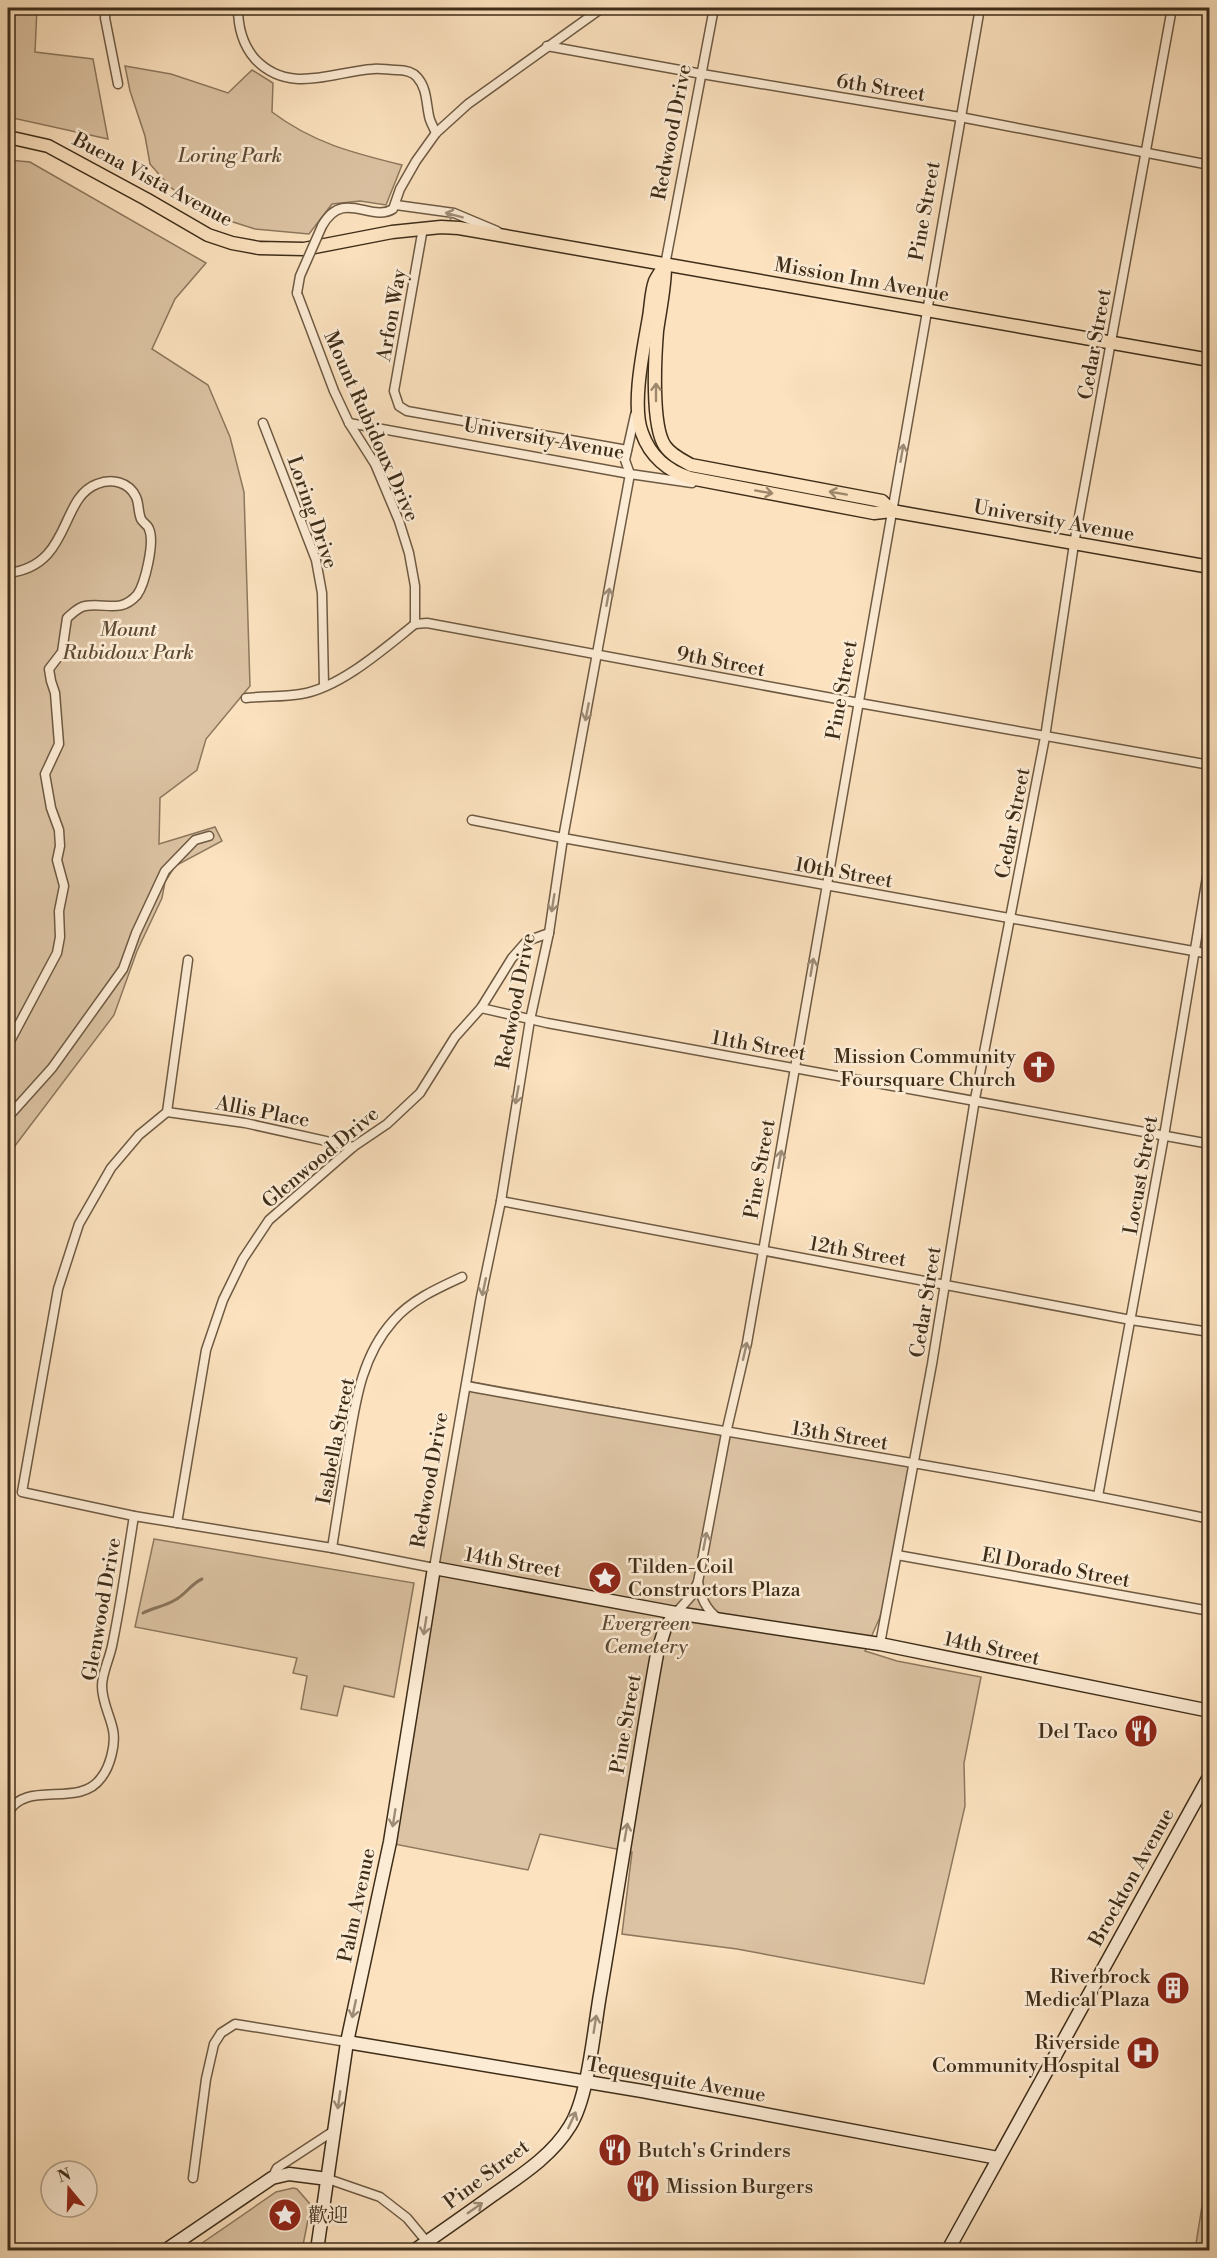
<svg xmlns="http://www.w3.org/2000/svg" width="1217" height="2258" viewBox="0 0 1217 2258" font-family="'Libre Bodoni','Noto Serif SC',serif">
<rect width="100%" height="100%" fill="#fce2bf"/>
<filter id="stains"><feTurbulence type="fractalNoise" baseFrequency=".00333" numOctaves="4"/><feColorMatrix values="0 0 0 0 .2 0 0 0 0 .09 0 0 0 0 .02 0 0 0 .5 -.17"/></filter>
<radialGradient id="worn" r=".72"><stop offset=".6" stop-color="#630" stop-opacity="0"/><stop offset="1" stop-color="#630" stop-opacity=".3"/></radialGradient>
<g fill="#dcc3a3" stroke="#8d785e" stroke-width="1.5">
<path d="M8 8H37L35 52 93 59 108 139 8 117Z"/>
<path d="M125 66 171 74 228 93 252 70 273 83 272 112C313 143 353 153 402 165L386 205 360 201 332 204 309 234 255 229 208 214 170 187 150 164 145 136 130 91Z"/>
<path d="M8 160 30 162 206 263 175 299 152 349 208 385 230 437 244 492 250 686 206 739 197 770 160 798 159 844 215 827 222 841 175 866 165 882 162 898 137 951 114 1015 8 1155Z"/>
<path d="M467 1381 912 1461 888 1586 880 1617 865 1651 897 1661 981 1677 964 1763 965 1806 924 1984 737 1949 622 1934 632 1852 540 1834 528 1870 394 1844Z"/>
<path d="M154 1539 414 1583 394 1697 344 1686 337 1716 301 1709 307 1676 293 1673 297 1658 135 1627Z"/>
<path d="M293 2188 297 2189 311 2205 302 2250H192L276 2192Z"/>
<path d="M1203 2200 1209 2201V2250H1195Z"/>
</g>
<g fill="none" stroke-linecap="round" stroke-linejoin="round">
<path stroke="#89745b" stroke-width="3" d="M143 1613C153 1608 165 1606 175 1600 185 1595 192 1583 202 1579"/>
<defs>
<g id="street">
<path d="M106 8 105 18 118 84"/>
<path d="M238 8C238 26 242 44 255 59 289 95 331 72 373 69 380 68 388 70 396 70 403 70 412 71 417 77 427 88 426 102 429 116 430 122 434 128 436 133"/>
<path d="M547 46 702 74 960 117 1210 165"/>
<path d="M396 205 454 213 497 231"/>
<path d="M322 226C343 188 371 223 393 209L400 189 416 161 436 133 468 104 602 8"/>
<path d="M423 228 394 391 399 406 407 411 627 450"/>
<path d="M665 265 714 8"/>
<path d="M297 293 334 391 349 423 375 464 399 521 409 553 415 586V624"/>
<path d="M263 423 316 560 322 593 324 686"/>
<path d="M349 423 630 474 692 483"/>
<path d="M8 573C72 566 59 498 97 484 112 478 129 482 136 497 139 503 138 512 141 519 143 523 148 525 149 529 155 542 145 584 137 595 120 614 105 602 85 606 78 607 72 614 67 618L62 652 49 669 51 681 55 693 59 744 45 774 51 808 59 830 60 846 57 860 64 886 59 911 60 937 57 953 8 1045"/>
<path d="M246 698C264 696 284 697 301 694 340 688 385 648 415 624L427 623 859 703 1210 765"/>
<path d="M472 820 563 838 1210 954"/>
<path d="M188 960 167 1112 139 1135 111 1168 79 1224 58 1289 22 1492 134 1516 332 1548 434 1568 481 1297 501 1201 530 1020 549 933 563 838 630 474 625 460 635 415"/>
<path d="M481 1008 547 1023 1210 1144"/>
<path d="M167 1112 245 1123 353 1147"/>
<path d="M8 1117 52 1068 123 969 136 933 165 871 195 840 209 836"/>
<path d="M501 1201 1131 1320 1210 1332"/>
<path d="M466 1386C713 1432 963 1467 1210 1519"/>
<path d="M1098 1496 1164 1136 1210 859"/>
<path d="M177 1523 206 1350 223 1300 243 1259 269 1220 353 1147 387 1124 420 1093 455 1037 481 1008 512 958 527 941 549 933"/>
<path d="M332 1548C337 1516 342 1485 347 1453 355 1406 360 1358 393 1321 411 1300 438 1288 462 1277"/>
<path d="M897 1555 1210 1611"/>
<path d="M698 1582C701 1598 706 1610 719 1619"/>
<path d="M676 1613 691 1596 698 1582 726 1433 747 1343 980 8"/>
<path d="M880 1644 932 1364 975 1099 1045 737 1074 544 1172 8"/>
<path d="M8 1813C25 1779 79 1809 101 1778 110 1767 116 1744 113 1730 110 1715 102 1702 102 1686 102 1673 109 1660 112 1646 121 1603 127 1559 134 1516"/>
<path d="M193 2178 206 2079 214 2044 221 2033 235 2024 347 2042"/>
<path d="M272 2178 277 2168 335 2130"/>
<path d="M328 2179 380 2197 407 2218 427 2242"/>
</g>
<g id="secondary">
<path d="M347 2042 642 2091 998 2158"/>
<path d="M166 2250 272 2178 289 2174 328 2179"/>
<path d="M317 2250 347 2042 390 1842 434 1568 676 1613 880 1644 1210 1711"/>
<path d="M415 2250C441 2232 467 2214 493 2195 520 2176 552 2156 570 2126 589 2096 594 2026 601 1989 620 1877 637 1765 657 1654L665 1628 676 1613"/>
<path d="M948 2250 1210 1775"/>
</g>
<g id="primary">
<path d="M8 137 48 146 146 199 208 235 232 243 259 248 304 249 392 232 441 227 459 228 1210 360"/>
<path d="M665 265C662 270 658 275 655 281 651 292 651 306 649 317 644 347 631 405 642 433 650 456 668 471 690 478L874 513 892 511 1210 567"/>
<path d="M665 266C665 288 660 309 657 331 655 356 651 426 665 446 671 455 682 460 691 465L882 501 892 511"/>
</g>
</defs>
<use href="#street" stroke="#6e5a42" stroke-width="11"/>
<use href="#secondary" stroke="#3e2d19" stroke-width="15"/>
<use href="#primary" stroke="#3e2d19" stroke-width="15"/>
<use href="#street" stroke="#fdecd5" stroke-width="8"/>
<use href="#secondary" stroke="#fdecd5" stroke-width="12"/>
<use href="#primary" stroke="#fce2bf" stroke-width="12"/>
<defs>
<path id="street-bridge" d="M297 293 300 276 322 226"/>
</defs>
<use href="#street-bridge" stroke="#6e5a42" stroke-width="11" stroke-linecap="butt"/>
<use href="#street-bridge" stroke="#fdecd5" stroke-width="8"/>
</g>
<defs><path id="oneway-shaft" d="M-6 0H5M1.5-3L5.5 0L1.5 3" fill="none" stroke-width="1.6" stroke-linecap="round" stroke-linejoin="round" transform="scale(1.5)"/></defs>
<g stroke="#9e8c77">
<use href="#oneway-shaft" transform="translate(454 215) rotate(-165)"/>
<use href="#oneway-shaft" transform="translate(902 453) rotate(-80)"/>
<use href="#oneway-shaft" transform="translate(608 597) rotate(-80)"/>
<use href="#oneway-shaft" transform="translate(587 712) rotate(101)"/>
<use href="#oneway-shaft" transform="translate(553 903) rotate(99)"/>
<use href="#oneway-shaft" transform="translate(812 967) rotate(-80)"/>
<use href="#oneway-shaft" transform="translate(517 1095) rotate(100)"/>
<use href="#oneway-shaft" transform="translate(780 1159) rotate(-80)"/>
<use href="#oneway-shaft" transform="translate(484 1287) rotate(102)"/>
<use href="#oneway-shaft" transform="translate(745 1351) rotate(-77)"/>
<use href="#oneway-shaft" transform="translate(705 1541) rotate(-79)"/>
<use href="#oneway-shaft" transform="translate(425 1626) rotate(99)"/>
<use href="#oneway-shaft" transform="translate(394 1818) rotate(99)"/>
<use href="#oneway-shaft" transform="translate(626 1832) rotate(-80)"/>
<use href="#oneway-shaft" transform="translate(354 2009) rotate(102)"/>
<use href="#oneway-shaft" transform="translate(595 2024) rotate(-81)"/>
<use href="#oneway-shaft" transform="translate(339 2100) rotate(98)"/>
<use href="#oneway-shaft" transform="translate(572 2120) rotate(-65)"/>
<use href="#oneway-shaft" transform="translate(475 2208) rotate(-35)"/>
</g>
<g stroke="#9d886c">
<use href="#oneway-shaft" transform="translate(656 392) rotate(-90)"/>
<use href="#oneway-shaft" transform="translate(764 492) rotate(10)"/>
<use href="#oneway-shaft" transform="translate(838 493) rotate(-170)"/>
</g>
<defs>
<symbol id="church-disc" viewBox="-11 -11 22 22"><circle r="9.5" fill="#8f2418" stroke="#fdecd5"/><path d="M-1.2-6h2.4v3.5h3.3v2.4h-3.3V6h-2.4V-.1h-3.3v-2.4h3.3Z" fill="#fff"/></symbol>
<symbol id="sight-disc" viewBox="-11 -11 22 22"><circle r="9.5" fill="#8f2418" stroke="#fdecd5"/><path d="M0-6L1.8-2.2L6-1.7L2.9 1.2L3.7 5.4L0 3.3L-3.7 5.4L-2.9 1.2L-6-1.7L-1.8-2.2Z" fill="#fff"/></symbol>
<symbol id="restaurant-disc" viewBox="-11 -11 22 22"><circle r="9.5" fill="#8f2418" stroke="#fdecd5"/><path d="M-5-6h1v4h1v-4h1v4h1v-4h1v5L-1.5 .5V6h-2V.5L-5-1ZM5-6V6H3V1.5H1.5Q1.5-4 5-6Z" fill="#fff"/></symbol>
<symbol id="building-disc" viewBox="-11 -11 22 22"><circle r="9.5" fill="#8f2418" stroke="#fdecd5"/><path d="M-4-6H4V6H1V3H-1V6H-4ZM-2.5-4.3h1.7v1.8h-1.7ZM.8-4.3h1.7v1.8H.8ZM-2.5-1h1.7V.8h-1.7ZM.8-1h1.7V.8H.8Z" fill="#fff"/></symbol>
<symbol id="hospital-disc" viewBox="-11 -11 22 22"><circle r="9.5" fill="#8f2418" stroke="#fdecd5"/><path d="M-5-5h3v3.5h4V-5h3V5h-3V1.5h-4V5h-3Z" fill="#fff"/></symbol>
</defs>
<g fill-rule="evenodd">
<use href="#church-disc" x="1020" y="1048" width="38" height="38"/>
<use href="#sight-disc" x="586" y="1559" width="38" height="38"/>
<use href="#restaurant-disc" x="1122" y="1712" width="38" height="38"/>
<use href="#building-disc" x="1154" y="1969" width="38" height="38"/>
<use href="#hospital-disc" x="1124" y="2034" width="38" height="38"/>
<use href="#restaurant-disc" x="596" y="2131" width="38" height="38"/>
<use href="#restaurant-disc" x="624" y="2167" width="38" height="38"/>
<use href="#sight-disc" x="266" y="2196" width="38" height="38"/>
</g>
<g text-anchor="middle" stroke-width="5" stroke-linejoin="round" paint-order="stroke">
<g font-size="20" fill="#3e2d19" stroke="#fdecd5">
<text transform="translate(881 87) rotate(9)" y="7">6th Street</text>
<text transform="translate(671 132) rotate(-79)" y="7">Redwood Drive</text>
<text transform="translate(153 179) rotate(28)" y="7">Buena Vista Avenue</text>
<text transform="translate(924 211) rotate(-80)" y="7">Pine Street</text>
<text transform="translate(862 279) rotate(10)" y="7">Mission Inn Avenue</text>
<text transform="translate(391 315) rotate(-80)" y="7">Arfon Way</text>
<text transform="translate(1094 344) rotate(-80)" y="7">Cedar Street</text>
<text transform="translate(372 426) rotate(66)" y="7">Mount Rubidoux Drive</text>
<text transform="translate(544 438) rotate(10)" y="7">University Avenue</text>
<text transform="translate(313 512) rotate(71)" y="7">Loring Drive</text>
<text transform="translate(1054 520) rotate(10)" y="7">University Avenue</text>
<text transform="translate(721 661) rotate(11)" y="7">9th Street</text>
<text transform="translate(841 690) rotate(-80)" y="7">Pine Street</text>
<text transform="translate(1012 823) rotate(-79)" y="7">Cedar Street</text>
<text transform="translate(844 872) rotate(10)" y="7">10th Street</text>
<text transform="translate(515 1001) rotate(-79)" y="7">Redwood Drive</text>
<text transform="translate(759 1045) rotate(10)" y="7">11th Street</text>
<text transform="translate(263 1111) rotate(11)" y="7">Allis Place</text>
<text transform="translate(320 1157) rotate(-40)" y="7">Glenwood Drive</text>
<text transform="translate(759 1169) rotate(-80)" y="7">Pine Street</text>
<text transform="translate(1140 1175) rotate(-80)" y="7">Locust Street</text>
<text transform="translate(858 1251) rotate(10)" y="7">12th Street</text>
<text transform="translate(925 1302) rotate(-81)" y="7">Cedar Street</text>
<text transform="translate(840 1435) rotate(9)" y="7">13th Street</text>
<text transform="translate(335 1441) rotate(-79)" y="7">Isabella Street</text>
<text transform="translate(429 1480) rotate(-80)" y="7">Redwood Drive</text>
<text transform="translate(513 1562) rotate(10)" y="7">14th Street</text>
<text transform="translate(1056 1567) rotate(10)" y="7">El Dorado Street</text>
<text transform="translate(101 1609) rotate(-80)" y="7">Glenwood Drive</text>
<text transform="translate(992 1648) rotate(12)" y="7">14th Street</text>
<text transform="translate(625 1724) rotate(-80)" y="7">Pine Street</text>
<text transform="translate(1131 1877) rotate(-61)" y="7">Brockton Avenue</text>
<text transform="translate(356 1905) rotate(-78)" y="7">Palm Avenue</text>
<text transform="translate(676 2079) rotate(10)" y="7">Tequesquite Avenue</text>
<text transform="translate(486 2174) rotate(-37)" y="7">Pine Street</text>
</g>
<g font-size="20" font-style="italic" fill="#5e4b35" stroke="#fdecd5">
<text x="230" y="162">Loring Park</text>
<text x="128" y="636">Mount<tspan x="128" dy="23">Rubidoux Park</tspan></text>
<text x="646" y="1630">Evergreen<tspan x="646" dy="23">Cemetery</tspan></text>
</g>
<g font-size="20" fill="#3e2d19" stroke="#fdecd5" text-anchor="end">
<text x="1016" y="1063">Mission Community<tspan x="1016" dy="23">Foursquare Church</tspan></text>
<text x="628" y="1573" text-anchor="start">Tilden-Coil<tspan x="628" dy="23">Constructors Plaza</tspan></text>
<text x="1118" y="1738">Del Taco</text>
<text x="1150" y="1983">Riverbrock<tspan x="1150" dy="23">Medical Plaza</tspan></text>
<text x="1120" y="2049">Riverside<tspan x="1120" dy="23">Community Hospital</tspan></text>
<text x="638" y="2157" text-anchor="start">Butch's Grinders</text>
<text x="666" y="2193" text-anchor="start">Mission Burgers</text>
<text x="308" y="2222" text-anchor="start">歡迎</text>
</g>
</g>
<rect width="1217" height="2258" fill="none" stroke="#fce2bf" stroke-width="30"/>
<rect x="9" y="9" width="1199" height="2240" fill="none" stroke="#3e2d19" stroke-width="3"/>
<rect x="15" y="15" width="1187" height="2228" fill="none" stroke="#3e2d19" stroke-width="1.5"/>
<g transform="translate(69 2189) rotate(341)"><circle r="28" fill="#fdecd5" stroke="#b1a08a" stroke-width="1.5"/>
<path d="M0-4.5L10 22L0 15L-10 22Z" fill="#8f2418"/>
<text y="-9" font-size="16" font-weight="bold" text-anchor="middle" fill="#3e2d19">N</text>
</g>
<rect width="100%" height="100%" filter="url(#stains)"/>
<rect width="100%" height="100%" fill="url(#worn)"/>
</svg>
